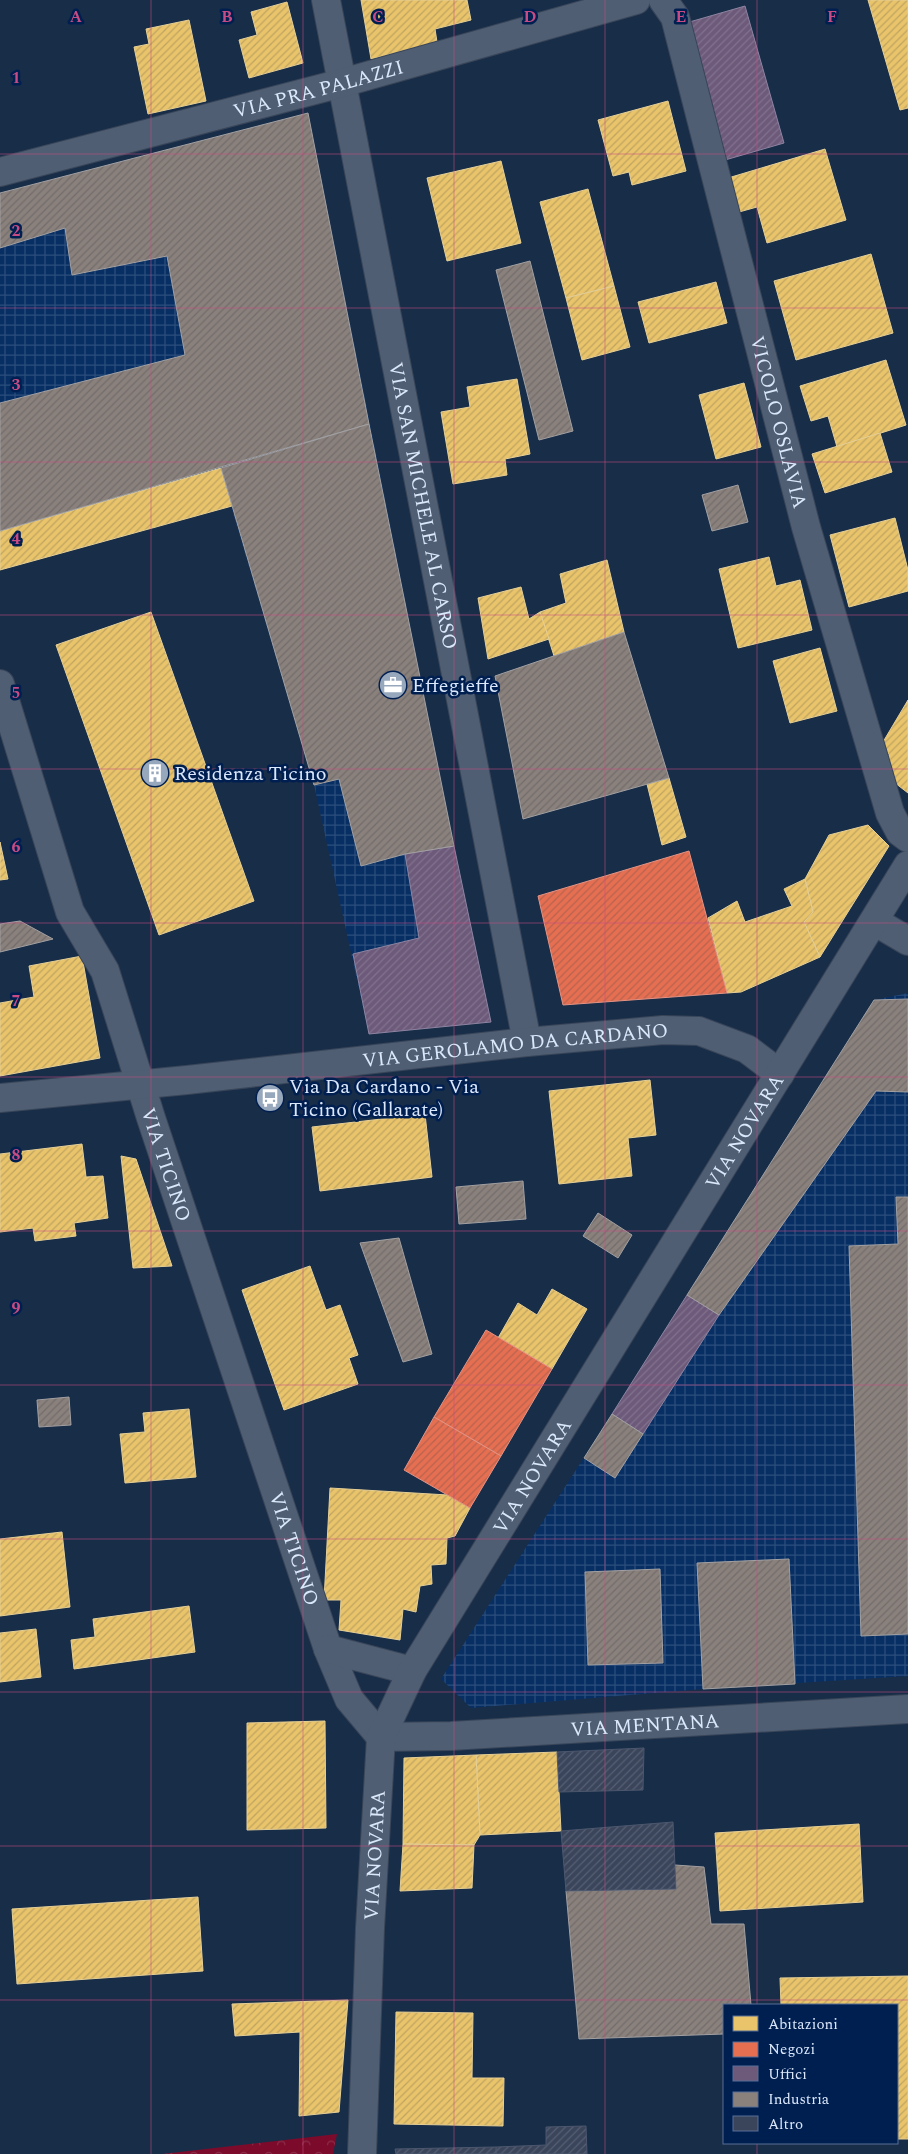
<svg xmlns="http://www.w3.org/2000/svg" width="908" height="2154" viewBox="0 0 908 2154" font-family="Spectral,serif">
<defs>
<pattern id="industrial-grid" width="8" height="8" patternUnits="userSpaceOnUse" patternTransform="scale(1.25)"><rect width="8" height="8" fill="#072f64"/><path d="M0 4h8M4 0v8" fill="none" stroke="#2b4d7b"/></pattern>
<pattern id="park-crowns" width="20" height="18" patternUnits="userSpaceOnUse" patternTransform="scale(1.25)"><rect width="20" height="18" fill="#7b0a2b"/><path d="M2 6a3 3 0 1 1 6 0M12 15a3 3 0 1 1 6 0" fill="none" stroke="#8d2e4b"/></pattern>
<pattern id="homes-hatch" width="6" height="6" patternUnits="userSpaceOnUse" patternTransform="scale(1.25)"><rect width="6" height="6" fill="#e9c46a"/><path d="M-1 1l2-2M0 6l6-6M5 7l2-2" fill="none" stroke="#bfa462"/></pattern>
<pattern id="shops-hatch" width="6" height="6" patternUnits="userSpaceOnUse" patternTransform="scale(1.25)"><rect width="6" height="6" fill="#e76f51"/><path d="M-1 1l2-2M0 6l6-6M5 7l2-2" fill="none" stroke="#b6634f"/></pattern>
<pattern id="offices-hatch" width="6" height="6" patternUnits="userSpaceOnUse" patternTransform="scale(1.25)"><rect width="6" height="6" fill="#6d597a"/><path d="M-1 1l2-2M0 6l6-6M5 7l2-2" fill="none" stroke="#81718e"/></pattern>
<pattern id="industry-hatch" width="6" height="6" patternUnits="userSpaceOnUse" patternTransform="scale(1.25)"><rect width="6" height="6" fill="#8a817c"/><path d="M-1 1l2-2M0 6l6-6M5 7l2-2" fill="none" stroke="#716c6b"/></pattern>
<pattern id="building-hatch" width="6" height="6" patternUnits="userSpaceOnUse" patternTransform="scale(1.25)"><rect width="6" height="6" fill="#3a445a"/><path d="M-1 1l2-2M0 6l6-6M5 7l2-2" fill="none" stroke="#565f73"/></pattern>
</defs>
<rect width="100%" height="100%" fill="#182d48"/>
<g fill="url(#industrial-grid)">
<path d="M308 113 454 846 491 1022 369 1034 314 785 231 506 0 570V193Z"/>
<path d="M908 993V1676L703 1689 471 1708 441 1679 612 1414 874 1000Z"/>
</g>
<path fill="url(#park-crowns)" d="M337 2134 333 2154H162Z"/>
<g fill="url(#homes-hatch)" stroke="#e5cf96">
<path d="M361 0H467L471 20 435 29 437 42 371 59Z"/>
<path d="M868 0H908V108L900 110Z"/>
<path d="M287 2 303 63 249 78 239 40 257 35 251 12Z"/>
<path d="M189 20 206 101 148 114 134 47 149 44 146 29Z"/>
<path d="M668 101 686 171 632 185 629 172 613 176 598 120Z"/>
<path d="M825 149 846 220 767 243 757 207 739 212 728 178Z"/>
<path d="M501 161 521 243 447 261 427 178Z"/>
<path d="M588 189 614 286 566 298 540 202Z"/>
<path d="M871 254 893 333 796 360 774 281Z"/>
<path d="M716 282 727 323 649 343 638 302Z"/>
<path d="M614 286 630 347 582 360 566 298Z"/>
<path d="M886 360 906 425 837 447 828 416 811 421 800 386Z"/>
<path d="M517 379 530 454 505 459 507 475 453 484 441 412 470 407 467 387Z"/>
<path d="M744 383 761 447 716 459 699 395Z"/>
<path d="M880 433 892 472 825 493 812 454Z"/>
<path d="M221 468 232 506 0 570V531Z"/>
<path d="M895 518 908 570V591L849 607 830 535Z"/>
<path d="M769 557 776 586 800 580 812 630 738 648 719 569Z"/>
<path d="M607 560 624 632 554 656 540 612 566 603 560 574Z"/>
<path d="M521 587 529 619 540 612 549 639 488 659 478 598Z"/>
<path d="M151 612 254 901 159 935 56 645Z"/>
<path d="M820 648 837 711 790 723 773 661Z"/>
<path d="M908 700V793L886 776 889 754 880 747Z"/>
<path d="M669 778 686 837 662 845 647 784Z"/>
<path d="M868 825 889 846 820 957 804 922 813 912 805 879 829 835Z"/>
<path d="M0 842 8 879 0 880Z"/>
<path d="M805 879 813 912 804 922 820 957 741 992 727 993 708 918 737 901 745 922 792 906 784 889Z"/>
<path d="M82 956 100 1058 0 1076V1003L34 997 29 966Z"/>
<path d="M650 1080 656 1135 628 1138 632 1176 559 1184 549 1091Z"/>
<path d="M425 1114 432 1177 320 1191 312 1127Z"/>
<path d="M82 1144 86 1177 103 1176 108 1218 74 1223 76 1236 35 1241 33 1228 0 1232V1154Z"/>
<path d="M121 1156 136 1159 172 1266 133 1268Z"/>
<path d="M310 1266 326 1310 340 1305 358 1355 349 1358 358 1384 284 1410 242 1290Z"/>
<path d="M552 1289 587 1309 552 1369 498 1338 518 1303 537 1315Z"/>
<path d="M189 1409 196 1477 125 1483 120 1434 145 1432 143 1413Z"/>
<path d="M330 1488 448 1495 470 1508 455 1536 447 1538 446 1564 431 1565 432 1584 420 1586 416 1612 403 1609 400 1640 339 1630 341 1600H324Z"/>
<path d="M62 1532 70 1607 0 1616V1539Z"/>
<path d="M189 1606 195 1652 74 1669 71 1640 95 1637 93 1619Z"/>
<path d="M36 1629 41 1677 0 1682V1633Z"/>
<path d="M325 1721 326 1828 247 1830V1723Z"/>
<path d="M557 1752 561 1831 480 1835 476 1755Z"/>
<path d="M476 1755 480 1835 474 1845 403 1844 404 1758Z"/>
<path d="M859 1824 863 1902 720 1911 715 1833Z"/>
<path d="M403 1844 474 1845 472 1888 400 1891Z"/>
<path d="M198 1897 203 1971 17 1984 12 1909Z"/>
<path d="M908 1976V2139H897V2005H781L780 1978Z"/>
<path d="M348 2000 339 2112 299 2116 300 2032 235 2036 232 2004Z"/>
<path d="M396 2012 473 2013 472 2078H504L503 2126 394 2124Z"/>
</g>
<g fill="url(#shops-hatch)" stroke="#e39384">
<path d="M689 851 727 993 563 1005 538 896Z"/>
<path d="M486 1330 552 1369 501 1456 434 1417Z"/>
<path d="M434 1417 501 1456 470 1508 404 1470Z"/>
</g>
<g fill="url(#offices-hatch)" stroke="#8e84a1">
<path d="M745 6 784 143 725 160 686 23Z"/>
<path d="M454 846 491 1022 369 1034 353 954 419 938 405 854Z"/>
<path d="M687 1295 719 1315 643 1434 612 1414Z"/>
</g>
<g fill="url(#industry-hatch)" stroke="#a2a0a2">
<path d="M308 113 369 424 0 531V403L185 355 167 256 72 275 65 228 0 248V193Z"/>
<path d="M530 261 573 431 539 440 496 270Z"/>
<path d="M369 424 454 846 405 854 361 866 339 779 314 785 221 468Z"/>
<path d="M738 485 748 522 712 531 702 495Z"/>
<path d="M624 632 669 778 523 819 495 676Z"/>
<path d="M20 921 53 939 0 952V924Z"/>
<path d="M908 999V1092L876 1091 719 1315 687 1295 874 1000Z"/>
<path d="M523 1181 526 1219 459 1224 456 1187Z"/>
<path d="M896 1197H908V1634L861 1636 849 1246 898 1244Z"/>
<path d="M598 1213 632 1235 618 1258 583 1236Z"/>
<path d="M399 1238 432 1354 403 1362 360 1243Z"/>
<path d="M69 1397 71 1425 39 1427 37 1400Z"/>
<path d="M612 1414 643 1434 615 1478 584 1458Z"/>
<path d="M789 1559 795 1684 703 1689 697 1563Z"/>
<path d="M660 1569 663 1663 588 1665 585 1572Z"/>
<path d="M675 1865 704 1867 711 1924H744L751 2005H724V2034L579 2039 566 1891 676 1889Z"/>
</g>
<g fill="url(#building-hatch)" stroke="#4c576e">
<path d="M644 1748 643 1790 559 1792 557 1752Z"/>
<path d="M673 1822 676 1889 566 1891 561 1831Z"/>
<path d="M586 2126 587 2154H496V2147L546 2145V2127Z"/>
<path d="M496 2147V2154H396L395 2149Z"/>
</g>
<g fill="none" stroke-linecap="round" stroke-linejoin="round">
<defs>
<g id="minor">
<path id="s1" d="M326 0 527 1042"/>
<path id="s2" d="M663 0 675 17 806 527 890 813 900 832 908 838"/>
<path id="s3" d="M0 172 342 83 636 0"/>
<path id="s4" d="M0 684 70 912 105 971 151 1118 328 1649 349 1699 381 1737 451 1736 908 1709"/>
<path d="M874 921 908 941"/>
<path id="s5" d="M0 1098 187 1080 527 1042 663 1030 699 1031 747 1049 780 1074"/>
<path d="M328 1649 412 1671"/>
<path id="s6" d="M362 2154 370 1928 381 1737 412 1671 908 865"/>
</g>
</defs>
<use href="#minor" stroke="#394559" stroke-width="30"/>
<use href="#minor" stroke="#4f5e72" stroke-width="28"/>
</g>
<path fill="none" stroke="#c84c83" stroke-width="1" stroke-opacity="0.55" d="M151 0V2154M303 0V2154M454 0V2154M605 0V2154M757 0V2005M0 154H908M0 308H908M0 462H908M0 615H908M0 769H908M0 923H908M0 1077H908M0 1231H908M0 1385H908M0 1539H908M0 1692H908M0 1846H908M0 2000H908M757 2143V2154"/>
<defs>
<symbol id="office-disc" viewBox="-11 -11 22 22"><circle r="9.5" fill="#97a7bc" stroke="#001f51"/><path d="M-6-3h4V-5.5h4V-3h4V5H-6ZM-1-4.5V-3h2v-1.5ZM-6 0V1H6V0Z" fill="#fff"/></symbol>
<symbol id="building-disc" viewBox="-11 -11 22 22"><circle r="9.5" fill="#97a7bc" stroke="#001f51"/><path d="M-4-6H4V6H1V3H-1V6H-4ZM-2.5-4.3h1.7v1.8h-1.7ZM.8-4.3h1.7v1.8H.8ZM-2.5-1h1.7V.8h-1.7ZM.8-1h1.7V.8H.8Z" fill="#fff"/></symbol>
<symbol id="bus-disc" viewBox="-11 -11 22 22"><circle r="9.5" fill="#97a7bc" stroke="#001f51"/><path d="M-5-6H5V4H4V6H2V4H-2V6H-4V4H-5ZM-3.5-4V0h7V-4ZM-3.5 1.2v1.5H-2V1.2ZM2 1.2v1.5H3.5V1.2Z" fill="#fff"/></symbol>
</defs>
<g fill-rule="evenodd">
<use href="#office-disc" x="377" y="669" width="32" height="32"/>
<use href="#building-disc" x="139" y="757" width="32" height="32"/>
<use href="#bus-disc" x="254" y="1082" width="32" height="32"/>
</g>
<g text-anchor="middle" stroke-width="5" stroke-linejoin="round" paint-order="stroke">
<g font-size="20" fill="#dbe8fb" stroke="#001f51">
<text dy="7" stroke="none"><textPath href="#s3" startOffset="329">VIA PRA PALAZZI</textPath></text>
<text dy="7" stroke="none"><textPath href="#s2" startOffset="439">VICOLO OSLAVIA</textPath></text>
<text dy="7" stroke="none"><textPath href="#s1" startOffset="515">VIA SAN MICHELE AL CARSO</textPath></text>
<text dy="7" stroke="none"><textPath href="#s5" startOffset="518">VIA GEROLAMO DA CARDANO</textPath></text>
<text dy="7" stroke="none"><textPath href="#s6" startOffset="1124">VIA NOVARA</textPath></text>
<text dy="7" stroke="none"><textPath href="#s4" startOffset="510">VIA TICINO</textPath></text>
<text dy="7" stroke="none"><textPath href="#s6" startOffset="719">VIA NOVARA</textPath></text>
<text dy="7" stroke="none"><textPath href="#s4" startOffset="915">VIA TICINO</textPath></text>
<text dy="7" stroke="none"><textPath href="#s4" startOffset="1389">VIA MENTANA</textPath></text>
<text dy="7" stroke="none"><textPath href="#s6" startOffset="299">VIA NOVARA</textPath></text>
</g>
<g font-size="20" fill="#dbe8fb" stroke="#001f51" text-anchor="start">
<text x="412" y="692">Effegieffe</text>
<text x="174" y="780">Residenza Ticino</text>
<text x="289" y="1093">Via Da Cardano - Via<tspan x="289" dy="23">Ticino (Gallarate)</tspan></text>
</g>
</g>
<g font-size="16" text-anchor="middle" font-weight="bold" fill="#c84c83" stroke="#001f51" stroke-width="5" stroke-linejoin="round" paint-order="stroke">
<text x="76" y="22">A</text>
<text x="227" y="22">B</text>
<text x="378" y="22">C</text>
<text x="530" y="22">D</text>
<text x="681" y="22">E</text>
<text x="832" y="22">F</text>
<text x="16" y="83">1</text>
<text x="16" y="236">2</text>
<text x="16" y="390">3</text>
<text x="16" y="544">4</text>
<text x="16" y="698">5</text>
<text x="16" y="852">6</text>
<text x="16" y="1006">7</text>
<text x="16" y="1160">8</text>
<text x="16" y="1313">9</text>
</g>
<rect x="723" y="2004" width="175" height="140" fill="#001f51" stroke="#586f95"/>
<rect x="733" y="2016" width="25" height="15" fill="#e9c46a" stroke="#586f95"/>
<text x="768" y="2029" font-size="15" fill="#dbe8fb">Abitazioni</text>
<rect x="733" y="2042" width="25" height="15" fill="#e76f51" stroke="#586f95"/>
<text x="768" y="2054" font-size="15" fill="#dbe8fb">Negozi</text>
<rect x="733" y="2066" width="25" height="15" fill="#6d597a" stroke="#586f95"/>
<text x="768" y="2079" font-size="15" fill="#dbe8fb">Uffici</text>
<rect x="733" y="2092" width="25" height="15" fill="#8a817c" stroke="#586f95"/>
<text x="768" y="2104" font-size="15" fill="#dbe8fb">Industria</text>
<rect x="733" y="2116" width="25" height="15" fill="#3a445a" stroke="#586f95"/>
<text x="768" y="2129" font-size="15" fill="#dbe8fb">Altro</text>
</svg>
